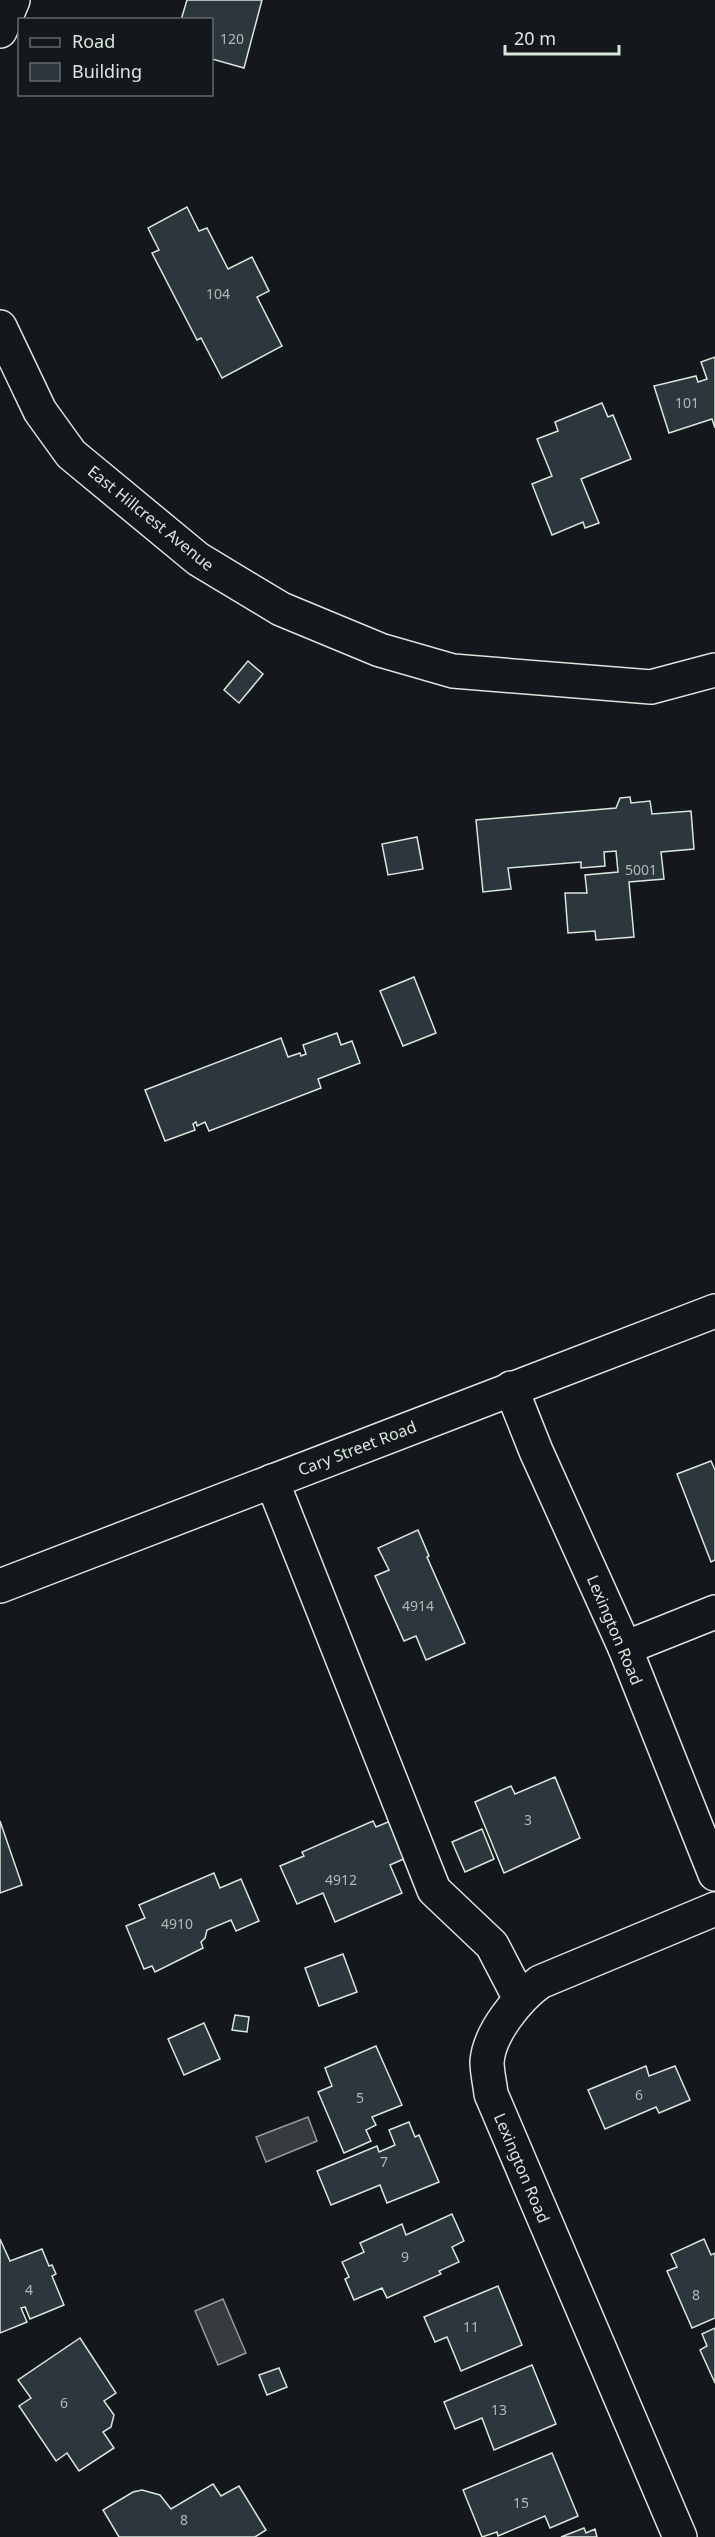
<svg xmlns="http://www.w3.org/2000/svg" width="715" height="2537" viewBox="0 0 715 2537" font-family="'Noto Sans',sans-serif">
<rect width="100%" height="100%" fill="#14181c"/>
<g fill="#363b3e" stroke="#939e99" stroke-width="1.5">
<path d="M308 2117 317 2141 266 2162 256 2137Z"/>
<path d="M223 2299 246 2353 218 2365 195 2311Z"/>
</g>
<g fill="#2c363c" stroke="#d8e6dc" stroke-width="1.5">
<path d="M187 0H262L244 68 212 59V20H181Z"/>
<path d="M187 207 199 231 207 228 228 269 252 257 269 291 257 297 282 346 222 378 201 338 197 340 152 253 159 250 148 228Z"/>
<path d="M715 357V428L712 419 669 433 654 386 696 376 698 382 707 379 701 362Z"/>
<path d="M602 403 608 417 613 415 631 459 581 479 599 523 585 528 583 522 552 535 532 484 552 476 537 439 558 431 555 422Z"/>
<path d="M248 661 263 674 239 703 224 690Z"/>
<path d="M630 797 631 803 650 801 652 814 691 811 694 849 661 852 664 879 629 882 634 937 596 940 595 931 568 933 565 893H587L585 875 618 872 616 851 604 852 605 866 581 868V862L508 868 511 889 483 892 476 820 616 808 620 798Z"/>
<path d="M417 837 423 869 388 875 382 844Z"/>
<path d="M414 977 436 1033 403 1046 380 991Z"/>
<path d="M337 1033 341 1045 352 1041 360 1063 318 1079 321 1088 209 1131 205 1122 197 1126 196 1122 193 1124 195 1130 165 1141 145 1090 281 1038 288 1057 300 1053 301 1056 306 1054 303 1045Z"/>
<path d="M711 1461 715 1470V1560L711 1562 677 1474Z"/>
<path d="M418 1530 429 1556 427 1557 465 1643 426 1660 416 1636 404 1641 375 1576 389 1570 378 1548Z"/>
<path d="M555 1777 580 1838 504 1873 475 1802 511 1786 515 1794Z"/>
<path d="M393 1820 408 1857 390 1865 402 1893 335 1922 323 1893 297 1904 280 1866 304 1856 302 1852 373 1821 376 1827Z"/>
<path d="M0 1821 22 1885 0 1893Z"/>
<path d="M482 1829 494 1859 465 1872 452 1842Z"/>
<path d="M214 1873 220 1888 241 1879 259 1921 236 1931 231 1920 207 1930 205 1938 201 1942 203 1948 155 1972 152 1966 144 1969 126 1926 145 1918 139 1905Z"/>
<path d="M343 1954 357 1992 319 2006 305 1968Z"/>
<path d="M235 2015 249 2017 247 2032 232 2030Z"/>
<path d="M204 2023 220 2059 184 2075 168 2039Z"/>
<path d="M376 2046 402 2105 372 2117 376 2125 366 2130 371 2141 344 2153 318 2092 332 2086 325 2068Z"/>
<path d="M646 2066 649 2076 675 2066 690 2100 659 2113 656 2107 605 2129 588 2090Z"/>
<path d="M409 2122 415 2137 419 2135 439 2182 387 2203 380 2185 331 2205 317 2171 377 2146 379 2152 395 2145 389 2130Z"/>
<path d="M452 2214 464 2241 452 2247 459 2262 439 2271 441 2274 387 2298 382 2288 354 2300 345 2279 349 2277 342 2262 364 2252 360 2243 402 2224 406 2235Z"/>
<path d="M0 2239 10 2261 42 2249 49 2266 52 2265 56 2274 52 2276 64 2305 30 2319 25 2307 21 2308 27 2322 0 2333Z"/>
<path d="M704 2239 711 2255 715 2253V2318L692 2328 667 2271 677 2267 671 2254Z"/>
<path d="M498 2286 522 2345 461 2371 447 2337 435 2342 424 2317Z"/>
<path d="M715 2328V2383L700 2350 707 2346 702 2334Z"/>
<path d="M80 2338 116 2393 104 2401 114 2415 111 2427 103 2432 114 2448 79 2471 67 2453 56 2461 19 2406 31 2398 18 2380Z"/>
<path d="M532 2365 556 2424 494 2450 482 2418 455 2429 444 2402Z"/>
<path d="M279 2368 287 2387 267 2395 259 2375Z"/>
<path d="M552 2453 578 2516 550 2528 545 2516 498 2536 497 2532 482 2537 463 2490Z"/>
<path d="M213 2484 221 2496 239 2486 266 2530 255 2537H119L103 2510 133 2492 142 2490 160 2495 171 2509Z"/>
<path d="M584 2528 586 2533 595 2529 597 2537H561Z"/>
</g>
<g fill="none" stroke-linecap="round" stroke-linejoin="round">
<defs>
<g id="minor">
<path d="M0 31 13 0"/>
<path d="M0 327 40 411 71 454 198 559 281 609 380 650 453 671 651 687 715 670"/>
<path d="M511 1388 536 1451 625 1648 715 1874"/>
<path d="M272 1481 434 1890 492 1945 519 1997"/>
<path d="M625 1648 715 1612"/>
<path d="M680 2537 491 2094C490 2084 487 2072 487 2062 489 2033 518 1998 540 1982L715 1909"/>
</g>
<path id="major" d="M0 1586 715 1311"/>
</defs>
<use href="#minor" stroke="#d8e6dc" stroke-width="36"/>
<use href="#major" stroke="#d8e6dc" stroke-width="36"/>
<use href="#minor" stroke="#14181c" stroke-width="33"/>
<use href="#major" stroke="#14181c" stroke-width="33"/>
</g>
<g text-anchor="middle" stroke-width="4.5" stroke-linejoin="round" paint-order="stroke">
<g font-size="14" fill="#adbab4">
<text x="232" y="44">120</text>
<text x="218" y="299">104</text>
<text x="687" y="408">101</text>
<text x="641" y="875">5001</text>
<text x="418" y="1611">4914</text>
<text x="528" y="1825">3</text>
<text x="341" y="1885">4912</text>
<text x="177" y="1929">4910</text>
<text x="639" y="2100">6</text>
<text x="360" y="2103">5</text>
<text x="384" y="2167">7</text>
<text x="405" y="2262">9</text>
<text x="29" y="2295">4</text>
<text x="696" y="2300">8</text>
<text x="471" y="2332">11</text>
<text x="64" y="2408">6</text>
<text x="499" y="2415">13</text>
<text x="521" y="2508">15</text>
<text x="184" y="2525">8</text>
</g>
<g font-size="16" fill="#d8e6dc" stroke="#14181c">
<text transform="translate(151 518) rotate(39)" y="6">East Hillcrest Avenue</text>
<text transform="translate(357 1448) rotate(-21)" y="6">Cary Street Road</text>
<text transform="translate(615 1630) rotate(67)" y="6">Lexington Road</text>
<text transform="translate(522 2168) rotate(67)" y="6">Lexington Road</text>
</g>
</g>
<rect x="18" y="18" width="195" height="78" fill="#14181c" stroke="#626a69" stroke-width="1.5"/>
<rect x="30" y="38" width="30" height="9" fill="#14181c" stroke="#626a69" stroke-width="1.5"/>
<text x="72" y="48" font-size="18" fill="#d8e6dc">Road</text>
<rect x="30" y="63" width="30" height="18" fill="#2c363c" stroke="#626a69" stroke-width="1.5"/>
<text x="72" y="78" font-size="18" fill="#d8e6dc">Building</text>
<path d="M505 45v9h114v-9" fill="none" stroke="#d8e6dc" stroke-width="3"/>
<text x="514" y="45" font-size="18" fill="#d8e6dc" stroke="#14181c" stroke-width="4.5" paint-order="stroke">20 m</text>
</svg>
